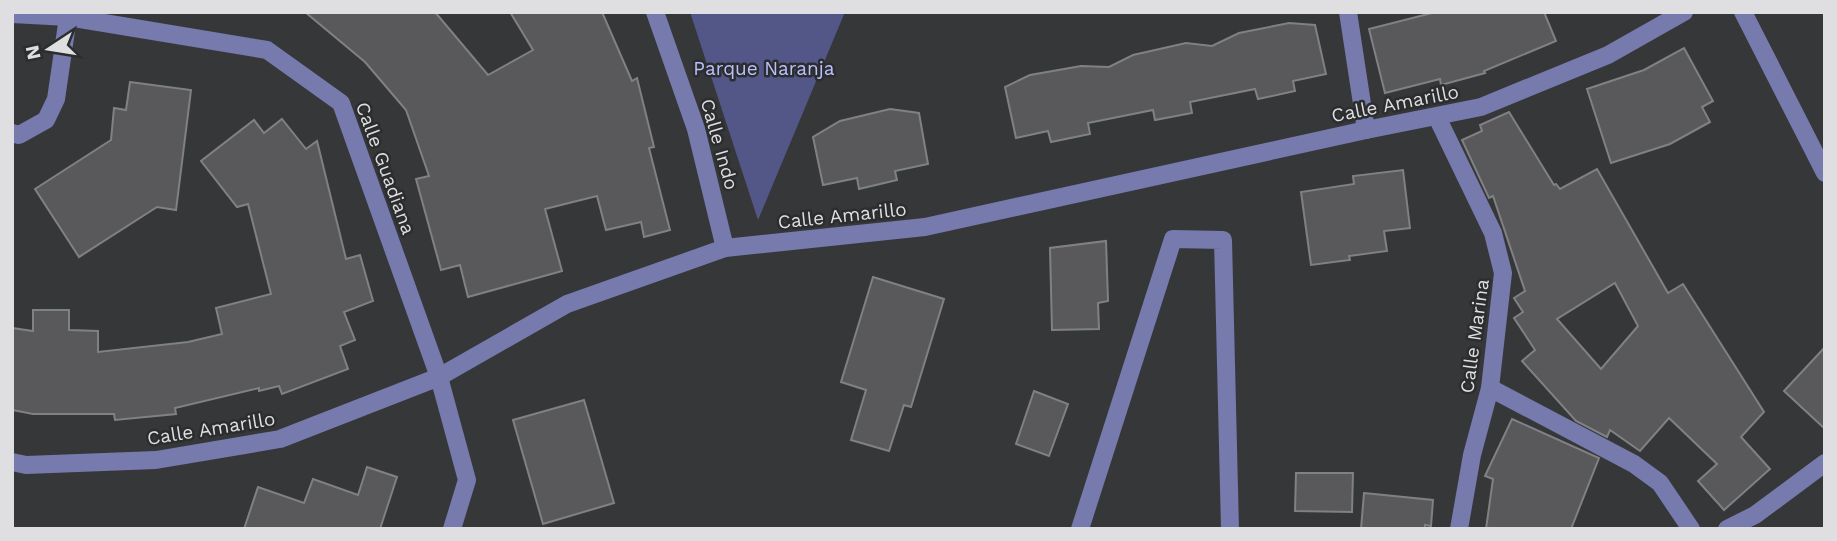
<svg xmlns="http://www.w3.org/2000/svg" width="1837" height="541" viewBox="0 0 1837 541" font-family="'Work Sans',sans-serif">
<rect width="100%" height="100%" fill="#363739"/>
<path fill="#535788" d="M690 12H845L758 220Z"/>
<g fill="#59595c" stroke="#808184" stroke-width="2" fill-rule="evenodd">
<path d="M305 12H435L488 75 533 50 510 12H602L632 81 637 78 654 147 649 148 670 230 644 237 641 222 606 230 597 196 545 209 562 271 468 297 460 265 441 270 416 179 429 176 406 110 365 62Z"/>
<path d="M1436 12H1544L1556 41 1484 71 1485 73 1441 85 1440 79 1385 93 1369 29Z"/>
<path d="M1289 23 1315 25 1326 74 1293 81 1295 91 1258 99 1255 89 1190 102 1192 113 1155 120 1153 110 1088 123 1090 134 1051 142 1048 131 1016 138 1005 87 1030 75 1081 66 1109 67 1133 55 1186 43 1212 46 1239 33Z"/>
<path d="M1684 48 1713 101 1702 107 1710 122 1670 144 1611 163 1587 89 1644 70Z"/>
<path d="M130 82 191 90 176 210 157 207 79 257 35 189 111 140 114 108 126 110Z"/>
<path d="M890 109 919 113 928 164 895 171 897 180 859 189 857 178 823 185 813 137 840 121Z"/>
<path d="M1509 112 1554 185 1556 184 1560 189 1597 169 1668 293 1683 284 1764 412 1741 437 1770 469 1724 510 1698 481 1717 464 1669 418 1640 451 1610 430 1607 437 1576 421 1522 361 1535 350 1514 318 1523 312 1514 298 1525 291 1493 196 1489 198 1462 140 1482 131 1480 125ZM1615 283 1638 326 1601 369 1557 319Z"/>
<path d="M282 119 306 149 317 141 346 259 360 255 373 301 344 312 355 340 340 346 348 369 282 394 279 386 259 391V388L175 408 176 414 115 420 114 414H33L12 410V328L33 331V310H69V330L98 331V352L188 342 222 334 216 308 271 294 248 204 237 207 201 161 254 120 264 133Z"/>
<path d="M1403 170 1410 228 1384 231 1387 251 1349 256 1350 260 1311 265 1301 192 1354 184 1353 176Z"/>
<path d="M1106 241 1108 301 1098 303 1099 329 1052 330 1050 248Z"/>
<path d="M873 277 944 299 911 407 904 405 889 451 851 440 866 390 841 382Z"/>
<path d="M1825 347V429L1784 391Z"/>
<path d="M1034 391 1068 404 1049 456 1016 444Z"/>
<path d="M584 400 614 503 543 524 513 420Z"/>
<path d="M1512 419 1599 458 1571 529H1486L1493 479 1485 476Z"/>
<path d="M367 467 397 477 380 529H244L258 487 304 503 313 479 358 495Z"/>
<path d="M1296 473H1353L1352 512 1295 511Z"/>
<path d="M1364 493 1433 500 1431 526 1425 525V529H1361Z"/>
</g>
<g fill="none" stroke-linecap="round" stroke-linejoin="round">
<g stroke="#767aac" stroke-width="18">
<path d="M655 12 696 129 725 248"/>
<path d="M1348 12 1366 130"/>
<path d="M1743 12 1825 173"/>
<path d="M12 14 68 17 267 50 341 103 439 377 467 480 452 529"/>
<path d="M1437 117 1493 233 1503 273 1490 388 1472 455 1459 529"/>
<path d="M12 133 19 135 46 120 56 99 68 17"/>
<path d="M1490 388 1634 464 1660 483 1691 529"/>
<path d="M12 462 26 465 156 460 280 439 439 377 567 304 725 248 925 227 1366 130 1481 107 1608 55 1684 12"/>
<path d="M1080 529 1173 239 1223 240 1230 529"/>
<path d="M1727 529 1755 515 1825 463"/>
</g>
</g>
<g text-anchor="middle" stroke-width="5" stroke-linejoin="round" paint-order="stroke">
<g font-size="19" fill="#bac0fc" stroke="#2c2d2f">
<text x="764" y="75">Parque Naranja</text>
</g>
<g font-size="19" fill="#dfdfe1" stroke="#2c2d2f">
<text transform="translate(1395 103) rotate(-11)" y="7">Calle Amarillo</text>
<text transform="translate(720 144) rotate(74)" y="7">Calle Indo</text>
<text transform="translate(386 168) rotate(70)" y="7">Calle Guadiana</text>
<text transform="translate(842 215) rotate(-6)" y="7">Calle Amarillo</text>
<text transform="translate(1474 336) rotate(-82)" y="7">Calle Marina</text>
<text transform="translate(211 428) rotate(-9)" y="7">Calle Amarillo</text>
</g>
</g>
<rect width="1837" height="541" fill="none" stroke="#dfdfe1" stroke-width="28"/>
<g transform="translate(49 49) rotate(258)" stroke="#2c2d2f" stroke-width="5" paint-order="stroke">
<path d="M0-5L12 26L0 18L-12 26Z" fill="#dfdfe1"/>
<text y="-10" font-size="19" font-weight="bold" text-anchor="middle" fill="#dfdfe1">N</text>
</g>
</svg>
